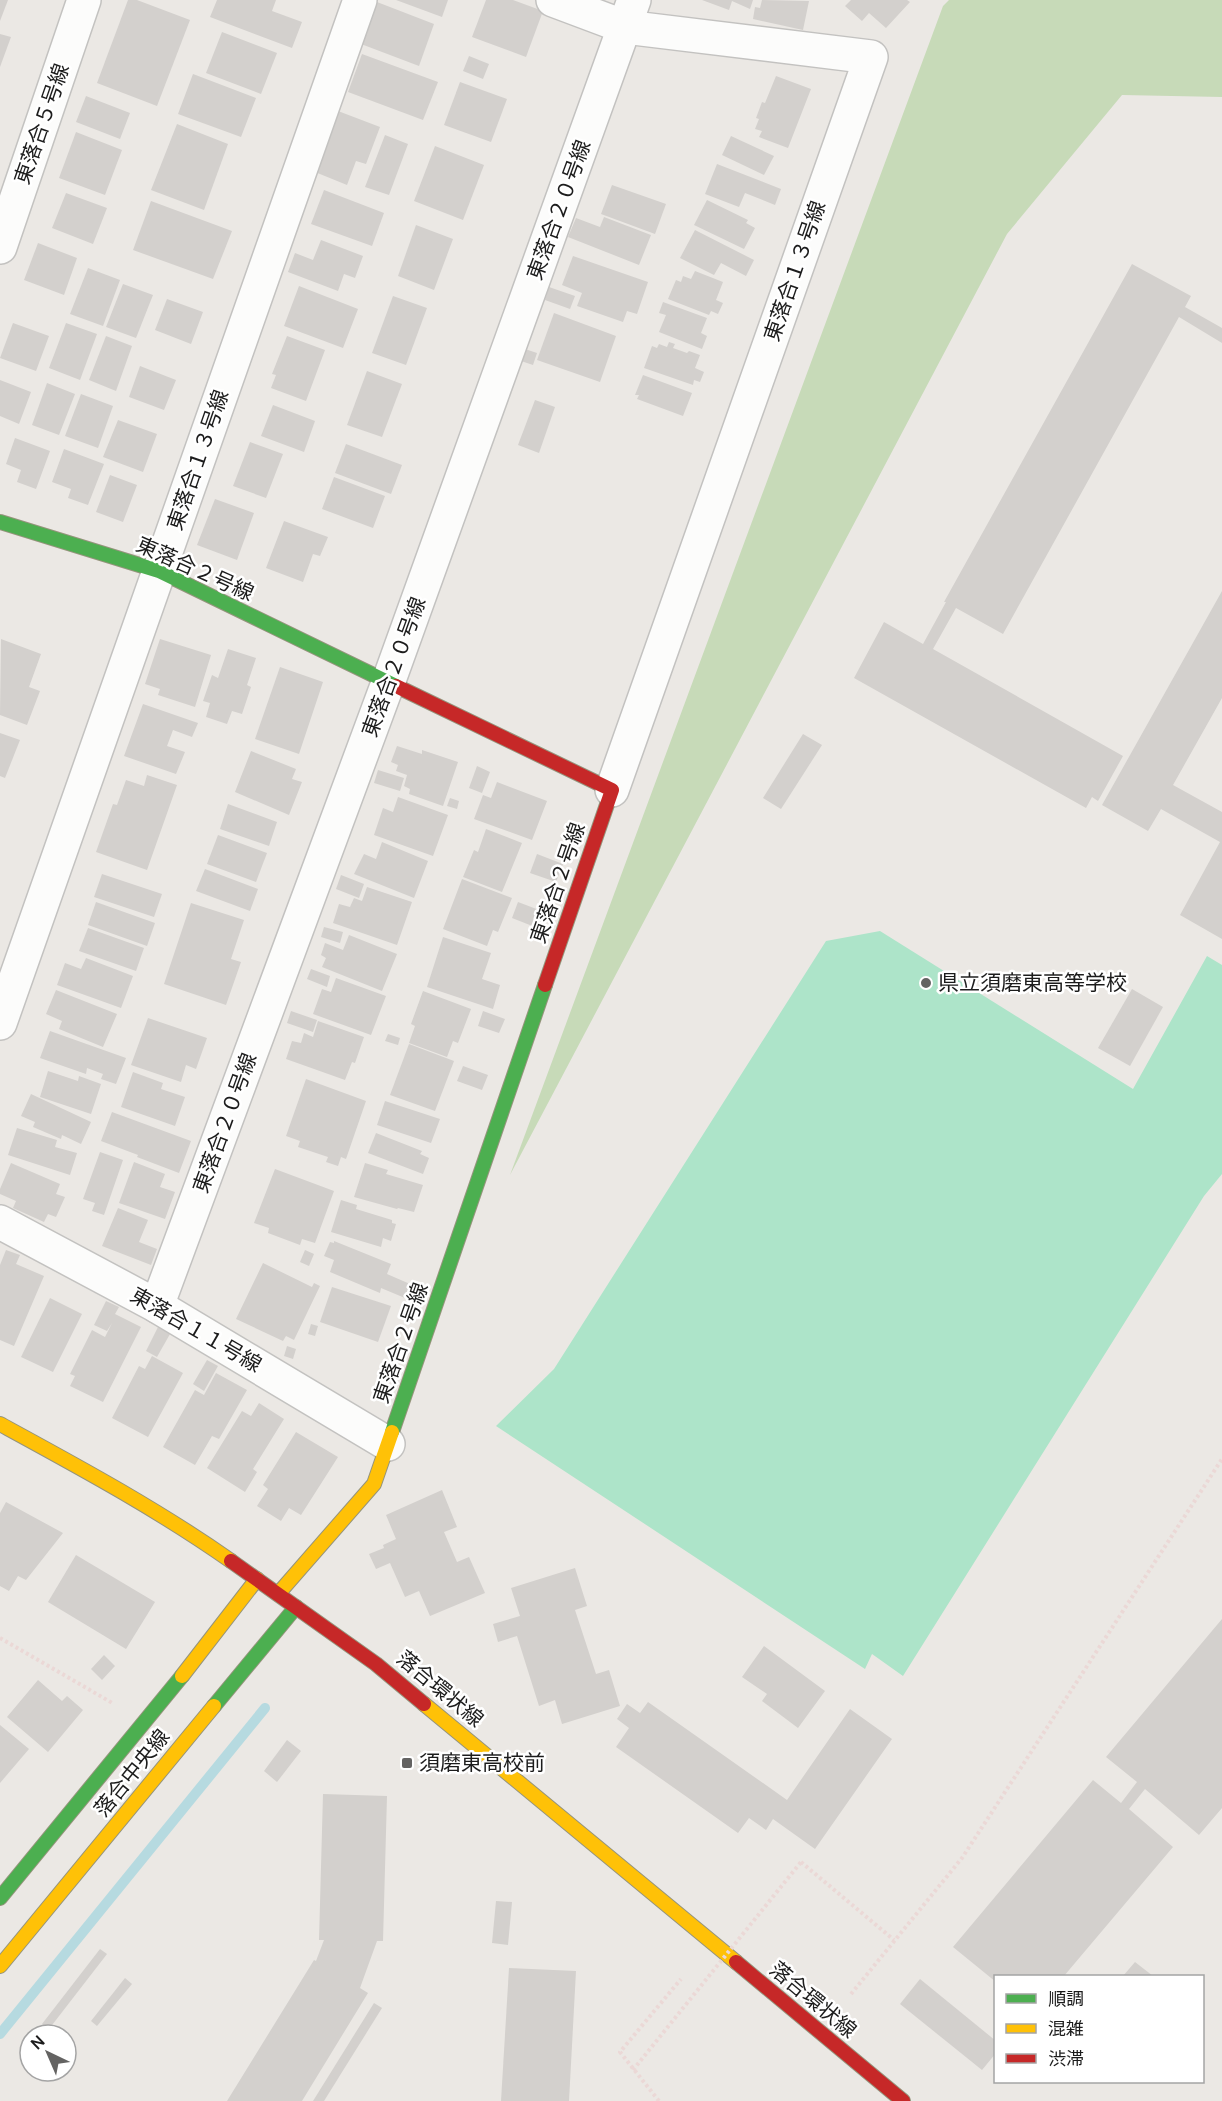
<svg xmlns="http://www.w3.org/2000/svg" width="1222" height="2101" viewBox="0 0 1222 2101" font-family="Manrope,'Noto Sans JP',sans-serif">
<rect width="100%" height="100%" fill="#ebe8e4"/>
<path fill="#c7dab8" d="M949 0H1222V97L1122 95 1007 234 510 1175 943 6Z"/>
<path fill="#ade4c9" d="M880 931 1133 1089 1207 956 1222 965V1174L1204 1196 903 1676 872 1654 865 1669 496 1426 554 1369 826 941Z"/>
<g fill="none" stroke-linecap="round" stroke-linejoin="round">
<path stroke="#b6dae0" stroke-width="10" d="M0 2034 265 1708"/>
</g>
<g fill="#d3d0cd">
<path d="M0 0H8L0 21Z"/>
<path d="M128 0H137L190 20 157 106 97 83Z"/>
<path d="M217 0H276L272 11 302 22 292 48 210 17Z"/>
<path d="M396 0H448L442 17Z"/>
<path d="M486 0H513L543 11 526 57 472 37Z"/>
<path d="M702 0H753L750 9 732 1 729 10Z"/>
<path d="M762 0 809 1 803 30 753 19 755 7 760 8Z"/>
<path d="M851 0H907L910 2 886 28 869 13 862 21 845 6Z"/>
<path d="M377 2 434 24 419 66 361 44Z"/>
<path d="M222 32 277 53 261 94 206 73Z"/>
<path d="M0 34 11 37 0 67Z"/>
<path d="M362 54 438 82 423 120 348 92Z"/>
<path d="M469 56 489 64 483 79 463 71Z"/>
<path d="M193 74 256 98 241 137 178 114Z"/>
<path d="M776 76 811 89 788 148 759 137 762 131 755 129 759 119 756 118 762 102 765 103Z"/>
<path d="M460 82 507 99 491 142 444 125Z"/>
<path d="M86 96 130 113 120 139 76 122Z"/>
<path d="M338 111 380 127 366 164 356 161 347 185 315 172Z"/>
<path d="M177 124 228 144 204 210 151 190Z"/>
<path d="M76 132 122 150 105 195 59 178Z"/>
<path d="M385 135 408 144 389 195 365 187Z"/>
<path d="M731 136 774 156 764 175 722 155Z"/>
<path d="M435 146 484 165 463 220 414 201Z"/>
<path d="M717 164 781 189 775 205 745 193 739 207 705 194Z"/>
<path d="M612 185 666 204 655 234 601 214Z"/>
<path d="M324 190 384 213 372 246 311 224Z"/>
<path d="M66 193 107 208 93 244 52 228Z"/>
<path d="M707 200 748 220 746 223 755 228 744 249 694 225Z"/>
<path d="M151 201 232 231 213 279 133 250Z"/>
<path d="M604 217 651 235 639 265 568 237 576 218 600 227Z"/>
<path d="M416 225 453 239 434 290 398 276Z"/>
<path d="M695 230 754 260 746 276 721 263 714 275 680 258Z"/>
<path d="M321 240 363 256 355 278 344 274 338 291 288 272 295 253 313 260Z"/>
<path d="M38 243 77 258 64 295 24 280Z"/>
<path d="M573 256 648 282 637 314 627 311 623 322 577 306 582 293 562 285Z"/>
<path d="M1132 264 1191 296 1185 307 1222 328V343L1179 317 1003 634 956 608 933 649 1123 756 1098 801 1092 797 1086 808 854 678 884 622 923 644 946 602H944Z"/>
<path d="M88 268 120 280 103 326 70 314Z"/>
<path d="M695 271 723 282 716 300 723 303 718 314 711 311 709 315 668 299 676 280 681 282 683 276 691 279Z"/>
<path d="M123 284 153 295 136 338 106 327Z"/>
<path d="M299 286 358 309 343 348 284 326Z"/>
<path d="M549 287 575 296 570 309 545 300Z"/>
<path d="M393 296 427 308 406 365 372 353Z"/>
<path d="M167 299 203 312 191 344 155 330Z"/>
<path d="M663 302 707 318 701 333 707 336 702 349 659 332 666 315 659 313Z"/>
<path d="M554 313 616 336 600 382 537 360Z"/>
<path d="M13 323 49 336 36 371 0 358Z"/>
<path d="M66 323 97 334 80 380 49 368Z"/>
<path d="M106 336 132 346 116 391 89 380Z"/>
<path d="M287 336 325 350 306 401 271 388 276 375 272 374Z"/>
<path d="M669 342 675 344 673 348 687 353 689 351 700 355 695 368 704 372 700 382 694 380 693 385 644 368 652 346 657 348 659 344 667 347Z"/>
<path d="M525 349 537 353 533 365 521 361Z"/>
<path d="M140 366 176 380 164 410 129 397Z"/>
<path d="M367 371 402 384 382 437 347 425Z"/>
<path d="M643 375 692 393 683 416 637 399 639 395H635Z"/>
<path d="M0 380 31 392 19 424 0 416Z"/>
<path d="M47 383 75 394 59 435 32 425Z"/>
<path d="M81 394 113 406 98 448 65 436Z"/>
<path d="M535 400 555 407 539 453 518 445Z"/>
<path d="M273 405 315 421 304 452 261 436Z"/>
<path d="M118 420 157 434 143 472 103 457Z"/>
<path d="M15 438 50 451 36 489 17 482 21 470 6 464Z"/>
<path d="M250 442 283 454 266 498 233 486Z"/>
<path d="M346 444 402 465 391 494 335 473Z"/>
<path d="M64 449 104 464 88 505 68 498 71 489 52 482Z"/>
<path d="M110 475 137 485 123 522 96 512Z"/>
<path d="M334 477 385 496 373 528 322 509Z"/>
<path d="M215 499 254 513 237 560 197 545Z"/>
<path d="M284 521 328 537 320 556 313 554 303 582 266 568Z"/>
<path d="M1222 591V698L1173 785 1222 812V939L1180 915 1220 842 1161 809 1148 831 1102 805Z"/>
<path d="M1 639 41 654 29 687 40 691 27 725 0 715Z"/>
<path d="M160 639 211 655 195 707 158 695 160 689 145 684Z"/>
<path d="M228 649 256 658 247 685 251 687 242 714 232 711 227 724 206 717 210 703 203 701 212 675 218 678Z"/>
<path d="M280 667 323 682 299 754 255 739Z"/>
<path d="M143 704 198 723 192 737 173 730 167 746 185 752 176 774 124 756Z"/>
<path d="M0 733 20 740 5 778 0 776Z"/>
<path d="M803 734 822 745 781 809 763 798Z"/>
<path d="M397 746 422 754V750L458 762 443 806 409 794 410 789 404 786 407 775 396 771 398 765 391 762Z"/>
<path d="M251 751 296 769 292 779 302 782 289 815 235 792Z"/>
<path d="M477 766 490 772 482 793 469 788Z"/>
<path d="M378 770 404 778 400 791 374 783Z"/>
<path d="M147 775 177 785 147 870 96 852 113 804 117 805 126 780 144 786Z"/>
<path d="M497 782 547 801 532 840 474 819 483 795 491 798Z"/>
<path d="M398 797 448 815 433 856 374 835 383 808 393 812Z"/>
<path d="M450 798 459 801 457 809 447 806Z"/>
<path d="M228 804 277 822 269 846 220 829Z"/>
<path d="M486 829 522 843 502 892 463 877 474 850 478 852Z"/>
<path d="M218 835 267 853 256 882 207 864Z"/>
<path d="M382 842 428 861 414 898 354 874 364 854 376 859Z"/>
<path d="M537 854 563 864 556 882 530 873Z"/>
<path d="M205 869 258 889 250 911 196 891Z"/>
<path d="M102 874 162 894 154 917 94 897Z"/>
<path d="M341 875 364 884 359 898 336 889Z"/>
<path d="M462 879 512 898 498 932 493 930 487 946 443 929Z"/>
<path d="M367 887 412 902 397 945 333 923 339 904 350 907 354 898 362 901Z"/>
<path d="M96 902 155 923 147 946 88 925Z"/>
<path d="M518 902 547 913 540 929 512 918Z"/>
<path d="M191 903 244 920 231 959 241 962 226 1005 164 984Z"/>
<path d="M324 927 343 932 340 943 321 937Z"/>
<path d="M88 928 144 948 136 971 79 951Z"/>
<path d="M349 935 397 954 382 991 322 967 326 958 321 955 325 943 343 950Z"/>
<path d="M443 937 491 953 482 979 500 985 493 1009 427 987Z"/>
<path d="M86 958 133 976 121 1008 57 985 65 963 81 969Z"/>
<path d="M311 969 330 976 327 987 307 979Z"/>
<path d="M336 978 386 996 371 1035 313 1014 322 989 331 992Z"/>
<path d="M1132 989 1163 1007 1130 1066 1098 1048Z"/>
<path d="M56 990 117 1014 103 1047 59 1029 62 1021 46 1014Z"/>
<path d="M423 991 471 1009 458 1043 453 1041 447 1057 409 1043 415 1026 411 1024Z"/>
<path d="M291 1011 317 1020 313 1032 287 1023Z"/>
<path d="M483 1011 505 1019 499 1033 478 1026Z"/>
<path d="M148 1018 207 1038 196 1069 186 1065 181 1082 131 1065Z"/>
<path d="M318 1021 364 1037 355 1063 352 1062 345 1080 286 1059 292 1041 301 1043 304 1033 313 1037Z"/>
<path d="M50 1031 126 1058 116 1084 101 1079 103 1074 87 1068 86 1074 40 1058Z"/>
<path d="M388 1034 400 1038 398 1045 385 1041Z"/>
<path d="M409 1044 454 1061 435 1111 390 1095Z"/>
<path d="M463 1066 488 1075 482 1090 457 1081Z"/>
<path d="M48 1071 78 1081 79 1076 101 1084 91 1114 40 1097Z"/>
<path d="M133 1072 163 1083 161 1089 185 1097 175 1126 121 1107Z"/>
<path d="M306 1079 366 1101 346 1159 341 1157 338 1166 326 1162 328 1157 298 1147 300 1141 286 1136Z"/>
<path d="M31 1094 91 1122 81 1144 62 1135 61 1139 33 1127 35 1122 21 1116Z"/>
<path d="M385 1101 440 1119 431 1143 377 1125Z"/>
<path d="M112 1112 191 1141 179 1173 137 1157 138 1155 101 1141Z"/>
<path d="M17 1128 57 1140 55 1147 77 1153 70 1175 8 1155Z"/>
<path d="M376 1133 422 1151 420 1154 429 1158 423 1174 368 1153Z"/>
<path d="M100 1152 123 1160 104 1215 92 1211 95 1203 83 1199Z"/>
<path d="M134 1162 165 1174 160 1187 175 1192 165 1219 119 1203Z"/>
<path d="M11 1163 60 1184 56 1194 65 1197 56 1217 48 1214 44 1222 13 1208 16 1201 0 1194V1189Z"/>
<path d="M365 1163 388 1170 386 1174 423 1185 414 1212 398 1208 397 1209 354 1197Z"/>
<path d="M275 1169 334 1191 315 1243 302 1239 300 1245 268 1233 269 1228 254 1223Z"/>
<path d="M341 1200 357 1205 356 1209 392 1220V1223L396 1224 391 1241 383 1238 381 1247 331 1232Z"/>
<path d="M118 1208 148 1220 139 1242 157 1249 151 1265 102 1246Z"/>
<path d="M334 1241 391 1264 387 1274 410 1284 405 1298 381 1288 380 1293 330 1272 334 1260 324 1256 330 1242 334 1243Z"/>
<path d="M6 1250 20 1255 16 1264 44 1276 14 1346 0 1340V1265Z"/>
<path d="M305 1250 314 1254 309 1266 300 1262Z"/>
<path d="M263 1263 312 1287 314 1283 320 1286 294 1340 286 1336 283 1341 236 1319Z"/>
<path d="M332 1287 391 1306 378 1342 320 1322Z"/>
<path d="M50 1298 82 1314 53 1372 21 1357Z"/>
<path d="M106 1301 119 1307 115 1314 141 1327 103 1402 70 1386 75 1376 70 1374 92 1330 105 1337 112 1323 107 1331 94 1325Z"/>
<path d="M311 1324 318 1326 315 1336 308 1334Z"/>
<path d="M158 1327 170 1334 157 1357 146 1351Z"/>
<path d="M287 1346 296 1349 293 1359 284 1356Z"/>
<path d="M152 1356 183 1373 148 1437 112 1418 139 1366 145 1369Z"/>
<path d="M207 1360 218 1366 204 1391 193 1384Z"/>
<path d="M216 1373 247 1390 219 1439 212 1436 195 1465 163 1447 195 1390 204 1395Z"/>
<path d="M259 1403 284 1419 253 1469 257 1472 245 1492 207 1468 242 1411 251 1416Z"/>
<path d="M296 1432 338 1457 301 1515 289 1508 281 1521 257 1506 268 1489 263 1485Z"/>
<path d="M442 1490 457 1527 444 1532 457 1562 469 1557 485 1593 430 1616 419 1591 405 1597 390 1563 376 1569 369 1554 384 1548 383 1545 396 1539 386 1515Z"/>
<path d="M6 1502 63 1533 26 1580 18 1576 9 1591 0 1586V1513Z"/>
<path d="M76 1555 155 1602 126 1649 48 1602Z"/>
<path d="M575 1568 587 1606 575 1610 596 1674 609 1670 620 1706 562 1724 555 1700 539 1706 517 1636 498 1642 493 1624 520 1616 511 1588Z"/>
<path d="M1222 1619V1808L1199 1835 1145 1789 1129 1809 1173 1847 1064 1976H996V1982L953 1947 1093 1780 1121 1803 1137 1782 1106 1757Z"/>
<path d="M764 1646 825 1691 798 1728 762 1701 767 1694 742 1677Z"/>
<path d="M104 1655 115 1666 102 1680 91 1669Z"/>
<path d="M38 1680 62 1701 67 1696 83 1710 48 1752 7 1717Z"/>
<path d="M648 1702 787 1800 850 1709 892 1739 815 1849 773 1819 766 1830 749 1818 738 1833 616 1747 629 1728 617 1719 627 1704 640 1713Z"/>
<path d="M0 1725 29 1749 0 1783Z"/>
<path d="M287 1740 301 1751 277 1782 264 1771Z"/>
<path d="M323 1794 387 1796 383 1941H377L360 1988 368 1993 302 2101H227L314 1960 316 1961 324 1940H319Z"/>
<path d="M496 1901 512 1902 508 1945 492 1943Z"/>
<path d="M100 1949 107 1954 49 2029 42 2024Z"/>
<path d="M1135 1962 1153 1976H1123Z"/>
<path d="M509 1968 576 1971 569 2101H501Z"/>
<path d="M125 1978 132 1984 97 2026 91 2021Z"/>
<path d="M920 1979 996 2041V2053L982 2070 900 2004Z"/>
<path d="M374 2003 382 2008 324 2101H313Z"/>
</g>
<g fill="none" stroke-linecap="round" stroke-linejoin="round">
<defs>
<g id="street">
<path d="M553 0 625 27 871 57 612 790"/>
<path d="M0 247 84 0"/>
<path d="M0 1023 360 0"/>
<path d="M0 1222 157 1306 388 1444"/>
<path d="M157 1306 388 683 634 0"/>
</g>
<g id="fast">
<path d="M0 522 159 571 396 686"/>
<path d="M392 1432 545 985"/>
<path d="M214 1706 296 1607"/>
<path d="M0 1898 182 1676"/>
</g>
<g id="slow">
<path d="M0 1424C79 1467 157 1509 231 1561"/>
<path d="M278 1594 374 1484 392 1432"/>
<path d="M182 1676 257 1579"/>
<path d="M424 1704 736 1962"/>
<path d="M0 1966 214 1706"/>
</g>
<g id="jam">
<path d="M396 686 612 790 545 985"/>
<path d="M231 1561 376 1664 424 1704"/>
<path d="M736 1962 903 2101"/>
</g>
</defs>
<use href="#street" stroke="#c3c2c0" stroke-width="36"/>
<use href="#fast" stroke="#95947c" stroke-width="16"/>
<use href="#slow" stroke="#95947c" stroke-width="16"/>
<use href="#jam" stroke="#95947c" stroke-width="16"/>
<g stroke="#ebd8d6" stroke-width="4" stroke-dasharray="3 3" stroke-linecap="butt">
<path d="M0 1638 114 1704"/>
<path d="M801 1862 894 1940"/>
<path d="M851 1994 962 1858 1222 1459"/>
<path d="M659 2101 620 2052 681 1979"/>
</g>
<use href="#street" stroke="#fcfcfb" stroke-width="33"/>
<use href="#fast" stroke="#4caf50" stroke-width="14"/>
<use href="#slow" stroke="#ffc107" stroke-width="14"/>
<use href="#jam" stroke="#c62828" stroke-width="14"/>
<path stroke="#ebd8d6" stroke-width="4" stroke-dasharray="3 3" stroke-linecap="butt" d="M633 2070 801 1862"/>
</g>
<g fill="#646362" stroke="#fff" stroke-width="2">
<circle cx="926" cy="983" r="6"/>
<rect x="401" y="1757" width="12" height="12" rx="3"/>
</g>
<g text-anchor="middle" stroke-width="5" stroke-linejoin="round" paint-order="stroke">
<g font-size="21" fill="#1c1c1c" stroke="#fff">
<text transform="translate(42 124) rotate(-71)" y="7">東落合５号線</text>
<text transform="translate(559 210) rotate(-70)" y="7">東落合２０号線</text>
<text transform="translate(795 271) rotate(-71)" y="7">東落合１３号線</text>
<text transform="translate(198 460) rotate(-71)" y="7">東落合１３号線</text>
<text transform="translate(195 569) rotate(24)" y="7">東落合２号線</text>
<text transform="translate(394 667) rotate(-70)" y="7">東落合２０号線</text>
<text transform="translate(558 883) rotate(-71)" y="7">東落合２号線</text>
<text transform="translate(225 1123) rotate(-70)" y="7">東落合２０号線</text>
<text transform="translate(196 1330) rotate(30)" y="7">東落合１１号線</text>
<text transform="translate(401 1343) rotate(-71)" y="7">東落合２号線</text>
<text transform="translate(440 1689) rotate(40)" y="7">落合環状線</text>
<text transform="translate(132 1773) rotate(-51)" y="7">落合中央線</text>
<text transform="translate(813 2000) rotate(40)" y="7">落合環状線</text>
</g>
<g font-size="21" fill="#1c1c1c" stroke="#fff" text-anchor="start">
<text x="938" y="990">県立須磨東高等学校</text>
<text x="419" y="1770">須磨東高校前</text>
</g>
</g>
<rect x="994" y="1975" width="210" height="108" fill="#ffffff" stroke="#a4a4a4" stroke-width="1.5"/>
<rect x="1006" y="1994" width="30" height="9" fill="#4caf50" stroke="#a4a4a4" stroke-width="1.5"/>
<text x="1048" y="2005" font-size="18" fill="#1c1c1c">順調</text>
<rect x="1006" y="2024" width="30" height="9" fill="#ffc107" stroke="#a4a4a4" stroke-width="1.5"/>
<text x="1048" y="2035" font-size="18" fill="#1c1c1c">混雑</text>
<rect x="1006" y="2054" width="30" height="9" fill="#c62828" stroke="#a4a4a4" stroke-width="1.5"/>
<text x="1048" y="2065" font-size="18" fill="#1c1c1c">渋滞</text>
<g transform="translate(48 2053) rotate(316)"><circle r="28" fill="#ffffff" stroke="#a4a4a4" stroke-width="1.5"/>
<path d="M0-4.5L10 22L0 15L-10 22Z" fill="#646362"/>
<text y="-9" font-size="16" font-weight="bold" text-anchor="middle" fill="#1c1c1c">N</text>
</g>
</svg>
